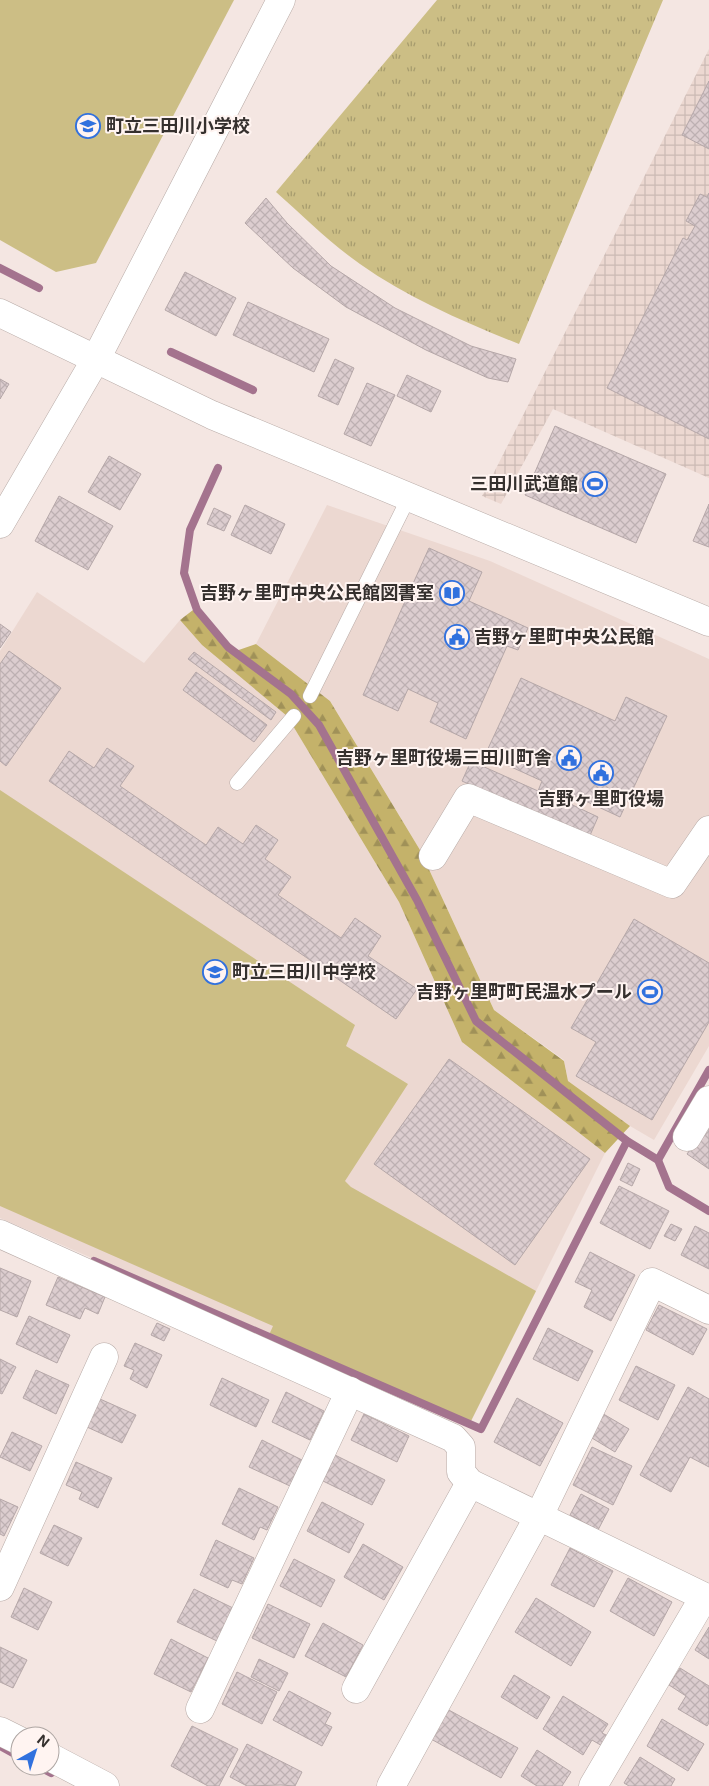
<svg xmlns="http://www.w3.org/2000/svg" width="709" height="1786" viewBox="0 0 709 1786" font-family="Inter,'Noto Sans JP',sans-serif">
<defs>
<pattern id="industrial-grid" width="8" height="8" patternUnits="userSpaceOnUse" patternTransform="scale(1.25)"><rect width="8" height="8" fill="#ecd8d1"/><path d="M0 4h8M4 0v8" fill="none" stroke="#cbbab4"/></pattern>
<pattern id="grass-tufts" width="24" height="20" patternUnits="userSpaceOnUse" patternTransform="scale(1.25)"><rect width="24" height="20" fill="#ccbe85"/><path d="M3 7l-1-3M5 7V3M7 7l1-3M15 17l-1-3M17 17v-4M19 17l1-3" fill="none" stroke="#a69b6d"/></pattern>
<pattern id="forest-firs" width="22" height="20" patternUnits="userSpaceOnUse" patternTransform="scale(1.25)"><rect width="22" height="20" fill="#c4b26a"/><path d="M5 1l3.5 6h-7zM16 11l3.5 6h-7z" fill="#a09158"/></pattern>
<pattern id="building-cross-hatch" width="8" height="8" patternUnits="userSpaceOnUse" patternTransform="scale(1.25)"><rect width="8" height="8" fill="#dccdcf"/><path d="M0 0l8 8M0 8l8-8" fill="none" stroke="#bdb0b2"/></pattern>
</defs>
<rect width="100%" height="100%" fill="#f4e6e2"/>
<g fill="#ecd8d1">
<path d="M327 505 490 561 709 659V1046L654 1140 630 1126 568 1081 564 1060 494 1010 420 850 330 701 256 644Z"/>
<path d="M37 592 144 663 180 620 202 645 287 716 399 902 462 1042 605 1153 470 1423 0 1218V651Z"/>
</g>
<path fill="url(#industrial-grid)" d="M709 49V478L553 409 501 504 482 496Z"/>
<path fill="url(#grass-tufts)" d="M437 0H663L519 344C464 322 408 298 360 264 330 243 303 216 276 192Z"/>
<path fill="url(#forest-firs)" d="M193 610 230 653 256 644 330 701 420 850 494 1010 564 1061 568 1081 630 1126 605 1153 462 1042 399 902 287 716 202 645 180 620Z"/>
<g fill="#ccbe85">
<path d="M0 0H234L96 263 56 272 0 240Z"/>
<path d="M0 790 355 1025 346 1046 408 1084 345 1181 351 1187 536 1291 470 1423 269 1335 273 1326 0 1206Z"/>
</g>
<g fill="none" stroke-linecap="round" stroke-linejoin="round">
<g stroke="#a4738e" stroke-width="8">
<path d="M0 268 39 288"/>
<path d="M171 352 253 390"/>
<path d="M218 468 190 530 184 573 197 610 228 647 291 694 319 725 417 900 476 1021 627 1141 658 1160 669 1187 709 1211"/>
<path d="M658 1160 709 1070"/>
<path d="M94 1261 481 1429 627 1141"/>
<path d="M0 1746 20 1757"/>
<path d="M38 1766 51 1773"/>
</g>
</g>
<g fill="url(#building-cross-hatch)" stroke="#b5a7a8">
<path d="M709 81V149L682 135Z"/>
<path d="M709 193V439L607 388 683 238 687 240 695 226 686 221 700 194 707 197Z"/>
<path d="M266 198 287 223 331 266 395 308 471 346 516 359 508 382 488 378 426 350 346 307 293 268 245 223Z"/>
<path d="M185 272 236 298 216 336 165 310Z"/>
<path d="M248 302 329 339 314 372 233 335Z"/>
<path d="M335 359 354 368 338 405 318 396Z"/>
<path d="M407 375 441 391 431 412 397 396Z"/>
<path d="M0 379 9 384 0 399Z"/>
<path d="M367 383 395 395 371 446 344 434Z"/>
<path d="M555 426 666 474 636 543 525 495Z"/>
<path d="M109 456 141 474 120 510 88 492Z"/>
<path d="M59 496 113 526 88 570 35 541Z"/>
<path d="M709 504V547L693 541Z"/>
<path d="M245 505 285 524 271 554 231 535Z"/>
<path d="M214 508 231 516 224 531 207 524Z"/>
<path d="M429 548 482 572 469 601 528 628 518 650 507 646 466 739 430 722 438 703 408 689 398 711 363 695Z"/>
<path d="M0 624 11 632 0 648Z"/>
<path d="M9 651 61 688 6 766 0 761V664Z"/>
<path d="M194 652 276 712 271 720 188 659Z"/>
<path d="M196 672 267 725 254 742 183 690Z"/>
<path d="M521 678 615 721 626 697 667 716 620 817 566 792 562 800 598 817 588 840 462 781 471 761 538 791 542 781 485 755Z"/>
<path d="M107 748 134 766 120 786 206 845 218 827 243 844 256 825 278 840 265 859 291 877 278 895 341 938 355 918 381 936 368 956 417 989 396 1019 49 781 69 751 94 768Z"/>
<path d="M634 919 709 963V1022L652 1120 576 1076 596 1042 571 1028Z"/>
<path d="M449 1059 590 1159 515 1265 374 1164Z"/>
<path d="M709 1123V1169L687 1154Z"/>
<path d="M628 1163 640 1169 632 1186 620 1180Z"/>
<path d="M619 1186 669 1211 650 1249 600 1223Z"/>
<path d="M671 1224 682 1229 675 1241 664 1236Z"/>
<path d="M695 1226 709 1233V1269L681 1255Z"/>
<path d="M590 1252 635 1275 611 1321 584 1307 592 1290 575 1282Z"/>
<path d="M0 1268 31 1281 17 1317 0 1310Z"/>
<path d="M58 1277 105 1297 98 1314 85 1308 80 1319 46 1305Z"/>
<path d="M659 1305 707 1329 693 1355 646 1330Z"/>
<path d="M29 1316 70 1335 57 1363 16 1344Z"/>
<path d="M157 1323 170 1329 164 1341 151 1335Z"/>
<path d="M548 1328 593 1351 578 1381 533 1359Z"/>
<path d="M135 1343 162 1355 147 1388 130 1379 134 1370 124 1366Z"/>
<path d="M0 1359 16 1367 2 1394 0 1393Z"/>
<path d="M636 1366 675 1385 658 1420 619 1400Z"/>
<path d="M36 1370 69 1385 56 1414 23 1398Z"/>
<path d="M222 1378 269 1400 256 1427 210 1405Z"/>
<path d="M688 1387 709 1399V1467L690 1457 671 1492 640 1475Z"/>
<path d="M286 1392 324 1411 310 1440 272 1422Z"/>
<path d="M517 1398 563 1423 540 1466 494 1442Z"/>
<path d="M100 1399 136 1415 122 1443 87 1427Z"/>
<path d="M600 1412 629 1429 615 1452 587 1435Z"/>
<path d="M364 1414 409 1436 397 1462 351 1440Z"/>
<path d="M12 1432 42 1446 30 1471 0 1457Z"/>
<path d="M262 1440 302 1460 290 1486 249 1467Z"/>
<path d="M592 1447 632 1466 613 1505 573 1485Z"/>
<path d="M335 1455 385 1480 372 1505 323 1481Z"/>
<path d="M76 1462 112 1478 98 1508 79 1499 82 1492 66 1485Z"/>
<path d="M239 1488 278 1507 267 1530 260 1527 254 1540 222 1524Z"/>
<path d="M581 1494 609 1509 598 1530 570 1515Z"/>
<path d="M0 1499 18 1507 4 1536 0 1534Z"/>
<path d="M322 1502 364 1524 349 1553 307 1531Z"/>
<path d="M54 1525 82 1538 68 1566 40 1553Z"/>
<path d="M216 1540 254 1558 242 1584 232 1580 228 1588 200 1575Z"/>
<path d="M363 1544 403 1567 384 1600 344 1577Z"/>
<path d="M570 1548 613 1571 594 1607 551 1585Z"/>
<path d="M294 1559 335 1580 321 1607 280 1586Z"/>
<path d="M628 1578 672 1602 654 1636 610 1611Z"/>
<path d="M24 1588 52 1602 38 1630 11 1617Z"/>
<path d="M194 1589 233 1608 217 1641 177 1622Z"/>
<path d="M536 1598 591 1632 571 1666 515 1632Z"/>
<path d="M268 1604 310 1624 294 1658 252 1638Z"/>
<path d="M323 1623 363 1645 346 1677 305 1656Z"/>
<path d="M709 1627V1659L695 1650Z"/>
<path d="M171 1639 208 1658 191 1692 154 1674Z"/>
<path d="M0 1647 27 1660 13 1688 0 1682Z"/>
<path d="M259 1659 288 1673 279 1691 251 1677Z"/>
<path d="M680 1668 709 1686V1723L707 1726 678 1709 686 1696 669 1685Z"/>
<path d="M237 1672 277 1692 262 1724 222 1704Z"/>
<path d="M514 1675 550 1697 537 1719 501 1697Z"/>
<path d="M289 1691 331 1713 325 1724 332 1727 322 1746 273 1720Z"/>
<path d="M563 1696 608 1724 602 1733 610 1737 604 1747 592 1740 583 1755 543 1729Z"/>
<path d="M447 1709 518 1748 501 1778 431 1739Z"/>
<path d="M662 1719 704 1744 688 1771 647 1746Z"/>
<path d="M192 1726 238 1749 219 1786H208L171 1766Z"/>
<path d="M247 1744 302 1772 295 1786 281 1785 247 1786 230 1777Z"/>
<path d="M537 1750 571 1772 562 1786H537L521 1776Z"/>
<path d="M640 1757 675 1779 671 1786H629L624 1783Z"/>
</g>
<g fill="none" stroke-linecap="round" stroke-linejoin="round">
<defs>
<g id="lane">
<path d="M310 696 409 497"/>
<path d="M237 783 294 716"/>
</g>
<g id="street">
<path d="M433 856 468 798 672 884 709 830"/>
<path d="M687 1137 709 1100"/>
<path d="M0 1234 453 1438 461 1447V1472L470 1483 709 1599"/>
<path d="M0 1587 104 1357"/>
<path d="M356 1689 470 1483"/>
<path d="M200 1709 350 1391"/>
<path d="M0 1731 20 1741"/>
<path d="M50 1757 105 1786"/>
<path d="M391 1786 539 1516 652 1282 709 1310"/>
<path d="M593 1786 704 1597"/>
</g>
<g id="secondary">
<path d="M0 313 212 415 709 622"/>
<path d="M0 524 96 359 281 0"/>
</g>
</defs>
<use href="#lane" stroke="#b8aba7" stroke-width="15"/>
<use href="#street" stroke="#b8aba7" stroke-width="29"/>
<use href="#secondary" stroke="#b8aba7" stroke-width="29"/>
<use href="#lane" stroke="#fff" stroke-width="14"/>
<use href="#street" stroke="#fff" stroke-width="28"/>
<use href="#secondary" stroke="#fff" stroke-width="28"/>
</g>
<defs>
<symbol id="school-ring" viewBox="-11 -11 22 22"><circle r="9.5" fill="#fff4f1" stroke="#3171de" stroke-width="1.5"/><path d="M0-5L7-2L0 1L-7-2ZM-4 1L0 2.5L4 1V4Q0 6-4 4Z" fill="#3171de"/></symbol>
<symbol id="stadium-ring" viewBox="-11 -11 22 22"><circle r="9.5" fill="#fff4f1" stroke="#3171de" stroke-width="1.5"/><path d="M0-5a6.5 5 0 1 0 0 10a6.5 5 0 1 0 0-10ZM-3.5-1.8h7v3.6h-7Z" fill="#3171de"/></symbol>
<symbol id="library-ring" viewBox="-11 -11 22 22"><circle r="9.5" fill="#fff4f1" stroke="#3171de" stroke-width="1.5"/><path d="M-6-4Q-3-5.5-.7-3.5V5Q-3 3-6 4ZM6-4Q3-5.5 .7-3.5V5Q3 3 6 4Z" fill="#3171de"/></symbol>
<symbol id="civic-ring" viewBox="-11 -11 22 22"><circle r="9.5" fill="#fff4f1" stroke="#3171de" stroke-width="1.5"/><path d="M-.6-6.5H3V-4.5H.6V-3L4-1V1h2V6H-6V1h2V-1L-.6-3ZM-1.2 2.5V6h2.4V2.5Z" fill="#3171de"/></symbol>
</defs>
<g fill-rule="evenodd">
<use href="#school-ring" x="74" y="112" width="28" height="28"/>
<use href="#stadium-ring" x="581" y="470" width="28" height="28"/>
<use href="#library-ring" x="438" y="579" width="28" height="28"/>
<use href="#civic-ring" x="443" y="623" width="28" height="28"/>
<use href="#civic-ring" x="555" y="744" width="28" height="28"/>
<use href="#civic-ring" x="587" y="759" width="28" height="28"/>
<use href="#school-ring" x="201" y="958" width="28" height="28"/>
<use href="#stadium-ring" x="636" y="978" width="28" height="28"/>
</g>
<g text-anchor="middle" stroke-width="4" stroke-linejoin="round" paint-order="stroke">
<g font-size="18" font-weight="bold" fill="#35302e" stroke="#fff4f1" text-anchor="end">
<text x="106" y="132" text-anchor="start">町立三田川小学校</text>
<text x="578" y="490">三田川武道館</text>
<text x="434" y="599">吉野ヶ里町中央公民館図書室</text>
<text x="474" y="643" text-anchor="start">吉野ヶ里町中央公民館</text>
<text x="552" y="764">吉野ヶ里町役場三田川町舎</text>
<text x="601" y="805" text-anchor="middle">吉野ヶ里町役場</text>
<text x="232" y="978" text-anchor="start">町立三田川中学校</text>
<text x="632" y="998">吉野ヶ里町町民温水プール</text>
</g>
</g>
<g transform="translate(35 1751) rotate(39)"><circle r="24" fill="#fff4f1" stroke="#aea6a3"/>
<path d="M0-4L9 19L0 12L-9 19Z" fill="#3171de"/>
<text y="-8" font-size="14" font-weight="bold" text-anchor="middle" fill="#35302e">N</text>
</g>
</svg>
